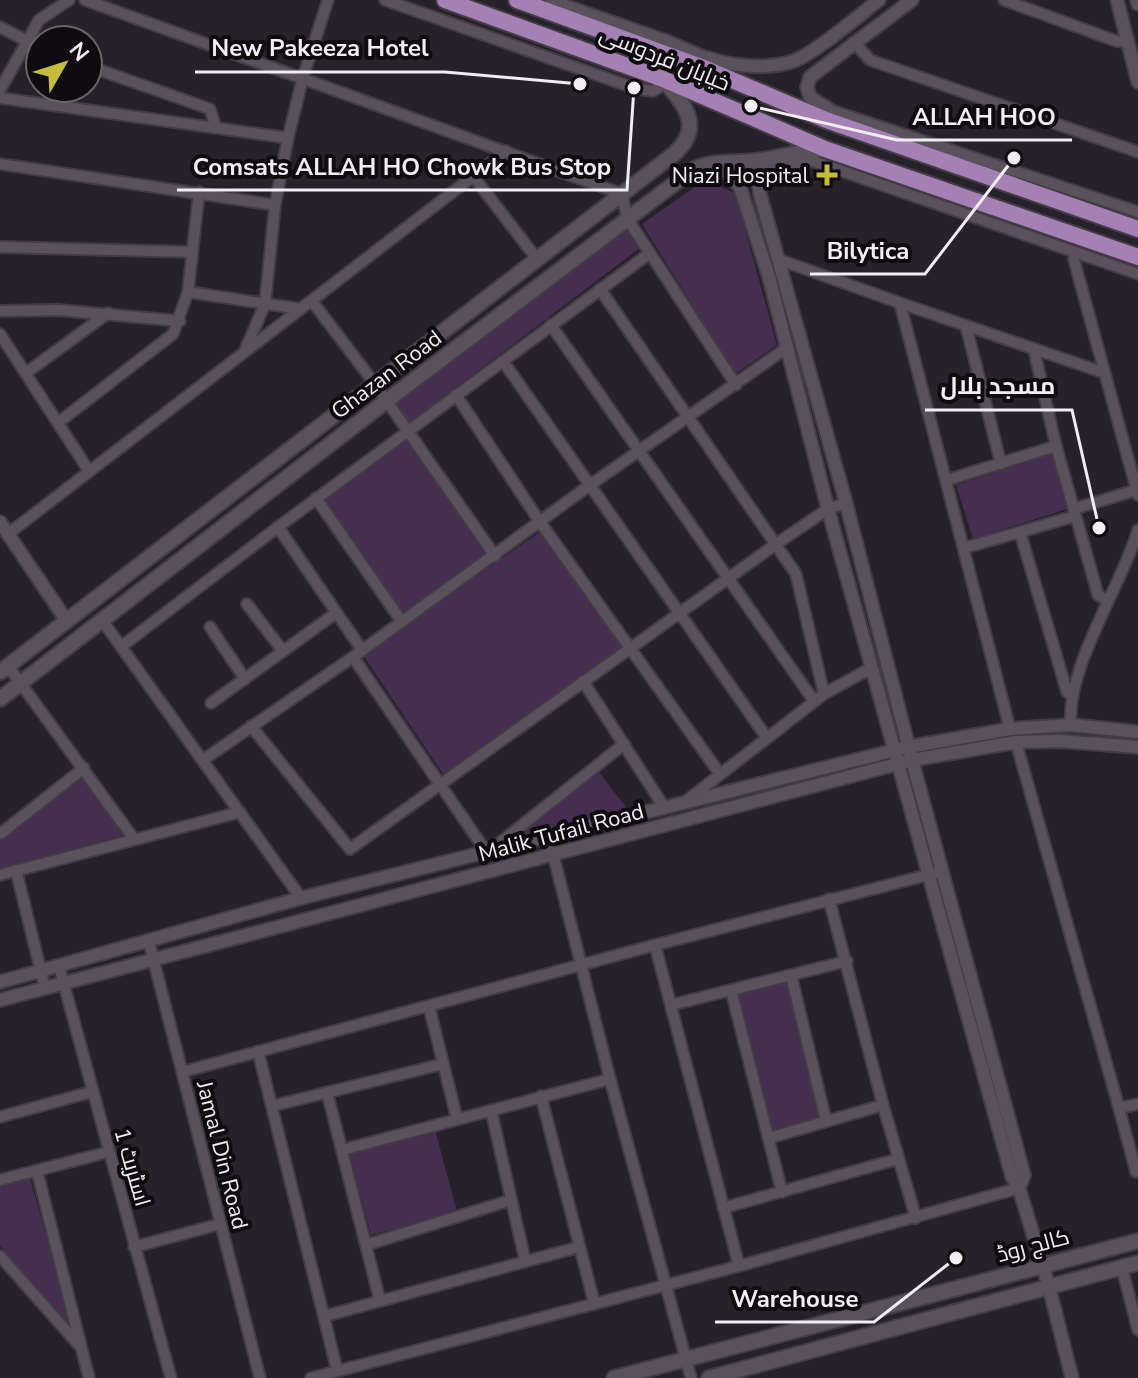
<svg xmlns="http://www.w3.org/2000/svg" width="1138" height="1378" viewBox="0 0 1138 1378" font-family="'Nunito Sans',Cairo,sans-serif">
<rect width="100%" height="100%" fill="#272129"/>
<g fill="#452e4f">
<path d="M705 180 735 193 777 345 735 374 642 224Z"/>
<path d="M627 229 640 248 408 424 392 404 483 328Z"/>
<path d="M405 438 485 554 404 615 323 498Z"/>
<path d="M1052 454 1070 508 973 539 956 485Z"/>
<path d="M541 531 622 647 443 774 363 655Z"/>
<path d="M599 772 628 810 505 844Z"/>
<path d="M82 776 123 835 0 869V840Z"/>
<path d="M787 980 822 1118 772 1130 736 995Z"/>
<path d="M435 1130 457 1212 371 1235 349 1152Z"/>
<path d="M30 1178 71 1326 0 1246V1187Z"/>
</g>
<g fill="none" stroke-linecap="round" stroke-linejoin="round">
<defs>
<g id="minor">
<path d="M85 0 622 194 627 218 736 385"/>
<path d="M385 0 634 88 653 91 659 87 663 79"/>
<path d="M551 0 666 40 708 58"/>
<path d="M1004 0 1116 41 1128 42"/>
<path d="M0 27 27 41"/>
<path d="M854 42 870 60 1138 152"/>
<path d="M88 66 210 109 216 128"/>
<path d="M0 90 39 20 69 0"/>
<path d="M0 98 288 138"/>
<path d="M60 106 71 88"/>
<path d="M830 110 1138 212"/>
<path d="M0 164 275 205"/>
<path d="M765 171C781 173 797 162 813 161L1138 274"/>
<path d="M473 176 537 259"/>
<path d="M0 247 191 252"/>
<path d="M1075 252 1074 260 1138 495"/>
<path d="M780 260 900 303 1010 729"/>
<path d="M600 289 796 574 824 694"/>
<path d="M188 292 301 309"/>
<path d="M312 301 375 384 495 556"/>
<path d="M900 303 1099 371 1103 369"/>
<path d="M0 311 58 310 180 321"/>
<path d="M551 325 814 701"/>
<path d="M966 326 1001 464"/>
<path d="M0 334 89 471"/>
<path d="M245 350 265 304 275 205 288 138 303 77 328 0"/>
<path d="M1034 350 1056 446 1098 595 1108 601"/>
<path d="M503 361 767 738"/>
<path d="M26 373 108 313"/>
<path d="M456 395 540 522 720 774"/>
<path d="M59 422 173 334 188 292 199 192"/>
<path d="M947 480 1056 446"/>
<path d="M316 498 402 622"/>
<path d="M1074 509 1136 490"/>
<path d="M278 527 362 650"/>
<path d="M8 534 506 151"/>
<path d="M964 548 1020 532"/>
<path d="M247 604 283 651"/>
<path d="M102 620 301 898"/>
<path d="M210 627 245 679"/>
<path d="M122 646 278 527 650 253"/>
<path d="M353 657 487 853 624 744"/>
<path d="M8 666 134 839"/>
<path d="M583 681 664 807"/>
<path d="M1072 695 1067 692 1020 532 1075 516"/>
<path d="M211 703 336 613"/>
<path d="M1071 725C1066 666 1121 588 1138 530"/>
<path d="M251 726 350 849 776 544 828 509 846 503"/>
<path d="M1016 742 1119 1108 1138 1104"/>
<path d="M203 760 353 657 590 485 788 347"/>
<path d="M686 801 824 694 871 668"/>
<path d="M0 834 84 768"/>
<path d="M549 838 610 1079 691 1378"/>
<path d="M16 870 45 988"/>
<path d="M0 875 240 812"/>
<path d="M829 899 883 1105 916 1218"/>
<path d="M149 942 260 1378"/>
<path d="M655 945 739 1266"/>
<path d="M59 966 171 1378"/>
<path d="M791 975 826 1121"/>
<path d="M731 990 782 1192"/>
<path d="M671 1005 847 961"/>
<path d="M429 1006 457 1119"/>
<path d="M258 1051 337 1370"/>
<path d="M182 1072 655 945 943 871"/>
<path d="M327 1092 380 1301"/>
<path d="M541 1096 594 1302"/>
<path d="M272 1106 443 1064"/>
<path d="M1119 1108 1136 1172"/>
<path d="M491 1110 525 1260"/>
<path d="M0 1117 91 1092"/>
<path d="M769 1138 883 1105"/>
<path d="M342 1150 610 1079"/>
<path d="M37 1171 89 1378"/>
<path d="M0 1180 108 1152"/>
<path d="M723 1208 898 1159"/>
<path d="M366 1245 511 1200"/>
<path d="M134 1247 220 1224"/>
<path d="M0 1256 78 1344"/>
<path d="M1122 1268 1138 1330"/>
<path d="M325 1316 579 1247"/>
<path d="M311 1378 739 1266 1019 1188"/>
</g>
<g id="tertiary">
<path d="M1117 0 1138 82"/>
<path d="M1137 0 1138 4"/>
<path d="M708 58C733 67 772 70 796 60 819 50 858 16 879 0"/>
<path d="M830 110 810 97 807 87 810 77 912 0"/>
<path d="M717 162 740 187 769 277 828 509 1012 1177 1019 1188 1024 1175 912 760 846 503 760 194 759 186 770 158"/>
<path d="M0 522 66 620"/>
<path d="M0 982 301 898 908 747 1010 729 1071 725 1138 732"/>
<path d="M0 1000 912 760 1016 742 1060 741 1138 747"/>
<path d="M1019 1188 1049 1287 1072 1378"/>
</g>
<g id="secondary">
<path d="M0 672 674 154C705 126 684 105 663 79"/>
<path d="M0 699 385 402 691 171C712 159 732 164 755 161 779 158 801 151 825 149"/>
<path d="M614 1378 1138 1241"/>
<path d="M709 1378 1138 1263"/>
</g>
<g id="primary">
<path d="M445 0 663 79 825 149 1138 257"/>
<path d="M517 0 704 68 826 120 1138 229"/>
</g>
</defs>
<use href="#minor" stroke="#423c44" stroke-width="14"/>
<use href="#tertiary" stroke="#423c44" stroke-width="16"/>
<use href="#secondary" stroke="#423c44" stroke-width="18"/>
<use href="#primary" stroke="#423c44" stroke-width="20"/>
<use href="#minor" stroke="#59525c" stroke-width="10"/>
<use href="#tertiary" stroke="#59525c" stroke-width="12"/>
<use href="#secondary" stroke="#59525c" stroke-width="14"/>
<use href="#primary" stroke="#a580b4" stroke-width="16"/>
</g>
<path fill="#c5bc3d" stroke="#0e0c0f" stroke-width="3" d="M823 163h8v8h8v8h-8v8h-8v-8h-8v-8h8z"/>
<g text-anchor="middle" stroke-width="8" stroke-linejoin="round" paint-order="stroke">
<g font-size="22" fill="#f1edf3" stroke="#0e0c0f">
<text transform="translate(665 58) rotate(22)" y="8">خیابان فردوسی</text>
<text transform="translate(386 374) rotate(-37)" y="8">Ghazan Road</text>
<text transform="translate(561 832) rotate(-15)" y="8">Malik Tufail Road</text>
<text transform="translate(223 1155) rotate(76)" y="8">Jamal Din Road</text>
<text transform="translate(133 1167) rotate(74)" y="8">اسٹریٹ 1</text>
<text transform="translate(1033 1245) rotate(-15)" y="8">کالج روڈ</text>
</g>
<g font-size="22" fill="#f1edf3" stroke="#0e0c0f" text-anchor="end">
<text x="809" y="183">Niazi Hospital</text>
</g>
</g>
<path fill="none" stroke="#f1edf3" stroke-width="3" d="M580 84L445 72H195M751 106L897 140H1072M634 88L627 190H177M1014 158L925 274H810M1099 528L1072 410H925M956 1258L874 1322H715"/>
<g fill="#f1edf3" stroke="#0e0c0f" stroke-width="3">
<circle cx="580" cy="84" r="8"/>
<circle cx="751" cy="106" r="8"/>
<circle cx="634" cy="88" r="8"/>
<circle cx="1014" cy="158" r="8"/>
<circle cx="1099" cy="528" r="8"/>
<circle cx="956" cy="1258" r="8"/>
</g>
<g font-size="24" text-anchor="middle" font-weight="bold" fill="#f1edf3" stroke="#0e0c0f" stroke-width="8" stroke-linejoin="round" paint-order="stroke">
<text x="320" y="56">New Pakeeza Hotel</text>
<text x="984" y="125">ALLAH HOO</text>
<text x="402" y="175">Comsats ALLAH HO Chowk Bus Stop</text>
<text x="868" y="259">Bilytica</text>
<text x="998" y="394">مسجد بلال</text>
<text x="795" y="1307">Warehouse</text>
</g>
<g transform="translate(64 64) rotate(51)"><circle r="38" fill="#0e0c0f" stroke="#69666a" stroke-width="2"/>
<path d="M0-6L14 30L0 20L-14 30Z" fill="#c5bc3d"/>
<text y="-12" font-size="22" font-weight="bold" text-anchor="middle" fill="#f1edf3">N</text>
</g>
</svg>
